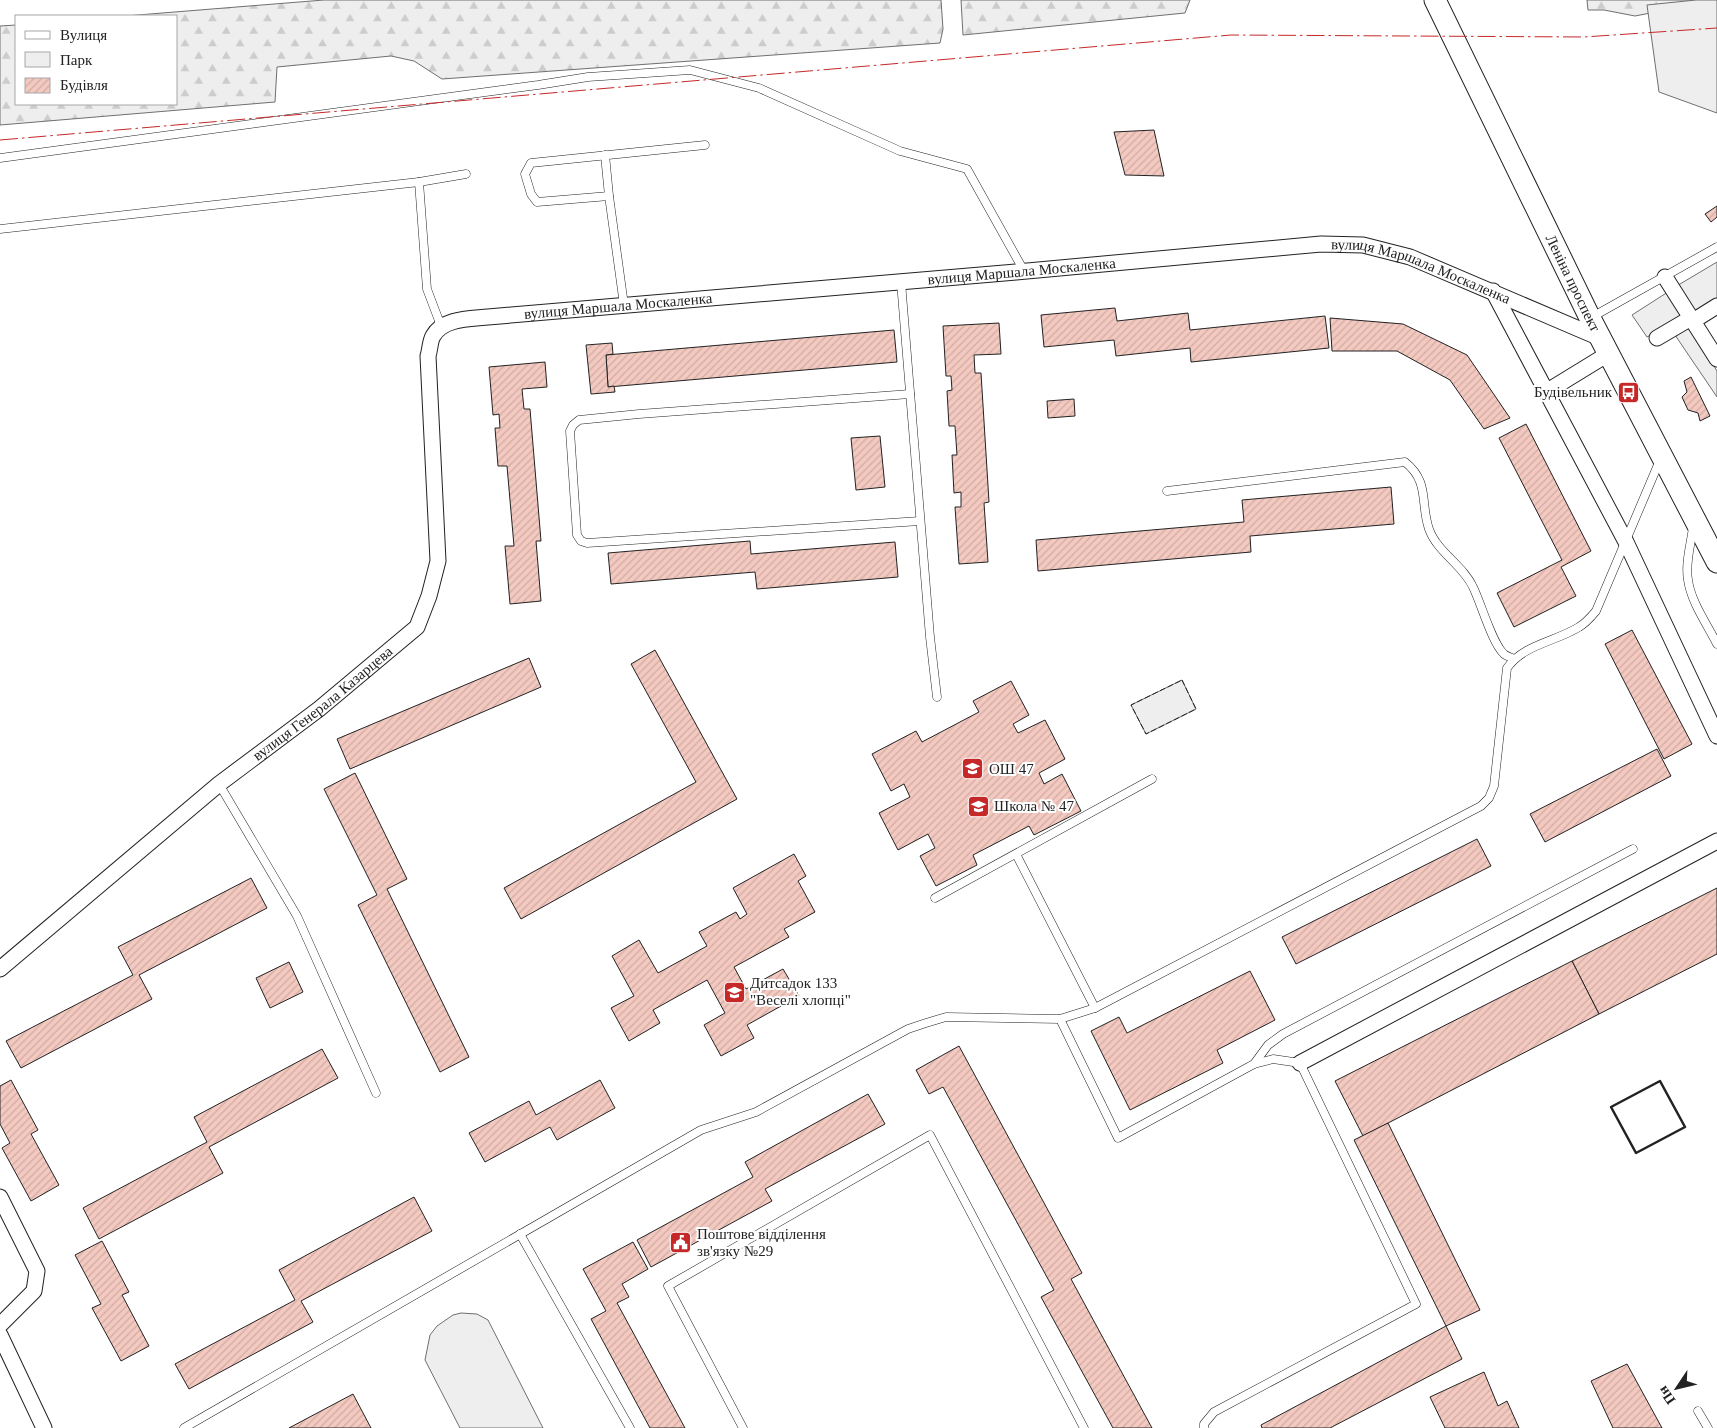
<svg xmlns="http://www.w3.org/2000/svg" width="1717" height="1428" viewBox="0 0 1717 1428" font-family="'Times New Roman',serif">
<defs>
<pattern id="forest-firs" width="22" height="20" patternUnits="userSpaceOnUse" patternTransform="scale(1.25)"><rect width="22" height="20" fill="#eee"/><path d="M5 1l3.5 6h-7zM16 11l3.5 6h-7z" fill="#ccc"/></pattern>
<pattern id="building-hatch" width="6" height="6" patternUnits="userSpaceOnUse" patternTransform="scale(1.25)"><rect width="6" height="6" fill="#f3c9c0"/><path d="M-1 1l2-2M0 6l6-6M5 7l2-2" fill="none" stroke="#d0aca5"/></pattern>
</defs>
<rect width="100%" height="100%" fill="#fff"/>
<g fill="url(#forest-firs)" stroke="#6f6f6f">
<path d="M324 0H941L943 29 940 43 442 79 414 61 391 56 277 67 275 102 0 125V26L16 25V104H176V16H125Z"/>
<path d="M961 0H1190L1185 13 963 35Z"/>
<path d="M1587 0H1717L1635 16 1604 10H1588Z"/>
</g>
<g fill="#eee" stroke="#6f6f6f">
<path d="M1696 0H1717V113L1659 92 1647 5Z"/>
<path d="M1717 262V303L1694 317 1675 287Z"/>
<path d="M1671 290 1689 316 1647 337 1632 315Z"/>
<path d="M1689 326 1717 371V397L1675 335Z"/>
<path d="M1182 680 1196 709 1146 734 1131 705Z"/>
<path d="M461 1313 477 1314 488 1320 543 1428H460L425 1360 430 1335 437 1326 453 1315Z"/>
</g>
<g fill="url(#building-hatch)" stroke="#222">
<path d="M1154 130 1164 176 1125 175 1114 132Z"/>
<path d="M1717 206V217L1711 222 1705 214Z"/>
<path d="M1115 308 1117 321 1188 313 1190 330 1325 316 1329 348 1191 362 1190 348 1116 356 1114 340 1044 347 1041 315Z"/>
<path d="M1330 318 1403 324 1467 355 1510 418 1484 429 1450 380 1397 351H1332Z"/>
<path d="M999 323 1001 354 974 355 975 373H981L989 502 984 503 988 562 959 564 955 507H961V492L954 493 952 455H957L955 426H949L947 391 952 390 951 376H946L943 326Z"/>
<path d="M894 330 897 362 608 387 606 355Z"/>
<path d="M612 343 613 354 606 355 608 387 614 386 615 392 591 394 586 345Z"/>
<path d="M545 362 547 387 522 389 524 409H530L541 541H536L541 601 510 604 505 546H514L507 466H498L495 428H500L499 414 493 415 489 367Z"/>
<path d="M1691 377 1710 416 1700 421 1698 413 1688 410 1682 397 1687 392 1684 381Z"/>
<path d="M1074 399 1075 416 1048 418 1047 401Z"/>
<path d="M1526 424 1591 551 1561 567 1576 596 1514 627 1497 593 1562 560 1499 438Z"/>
<path d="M880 436 885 487 856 490 851 438Z"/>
<path d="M1391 487 1394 524 1250 536 1251 552 1038 571 1036 540 1244 522 1242 500Z"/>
<path d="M750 541 751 554 895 542 898 577 757 589 755 572 611 584 608 553Z"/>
<path d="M1632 630 1692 744 1664 759 1605 644Z"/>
<path d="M655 650 737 799 521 919 504 888 696 782 631 664Z"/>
<path d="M529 658 541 687 350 769 337 739Z"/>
<path d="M1011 681 1029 715 1013 724 1018 733 1045 720 1065 759 1039 773 1044 784 1062 774 1081 811 1034 835 1029 826 973 855 977 865 936 886 920 856 935 848 928 834 898 850 879 813 910 797 904 784 891 791 872 754 916 731 922 742 979 712 973 701Z"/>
<path d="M1657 749 1671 776 1545 842 1530 814Z"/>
<path d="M355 773 407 879 387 889 469 1057 440 1072 358 905 377 895 324 789Z"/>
<path d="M1477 839 1491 866 1296 964 1282 937Z"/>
<path d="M794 854 806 876 798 881 815 912 784 929 789 937 734 967 746 989 783 969 799 996 747 1025 754 1038 721 1056 704 1025 725 1013 707 980 653 1010 660 1023 629 1041 611 1008 634 996 612 956 639 940 658 973 707 946 699 932 736 912 740 919 747 914 733 888Z"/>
<path d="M251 878 267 908 139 975 152 999 21 1068 6 1041 133 975 118 947Z"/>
<path d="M1717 888V954L1599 1014 1572 961Z"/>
<path d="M1572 961 1599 1014 1363 1136 1335 1081Z"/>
<path d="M289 962 303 992 270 1008 256 978Z"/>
<path d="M1250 971 1275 1020 1217 1050 1223 1063 1130 1110 1091 1031 1119 1017 1127 1033Z"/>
<path d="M959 1046 1082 1273 1071 1279 1152 1428H1113L1041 1297 1054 1290 943 1087 929 1094 916 1070Z"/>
<path d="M322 1049 338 1078 209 1147 223 1173 99 1239 83 1208 207 1142 194 1117Z"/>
<path d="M11 1080 38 1130 31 1134 59 1185 31 1201 2 1148 10 1143 0 1124V1086Z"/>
<path d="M600 1080 615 1108 557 1140 550 1127 485 1162 469 1133 529 1101 536 1115Z"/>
<path d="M868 1094 885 1124 765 1189 772 1201 651 1267 637 1240 753 1177 745 1162Z"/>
<path d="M1388 1123 1480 1310 1446 1326 1354 1140Z"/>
<path d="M414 1197 432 1231 301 1301 313 1322 189 1389 175 1364 295 1300 279 1270Z"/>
<path d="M102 1241 129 1292 122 1295 149 1346 121 1361 92 1308 101 1304 75 1255Z"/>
<path d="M633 1242 648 1269 622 1284 629 1297 617 1303 685 1428H650L591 1319 606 1311 583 1269Z"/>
<path d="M1446 1326 1462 1359 1330 1428H1262L1261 1425Z"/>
<path d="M1627 1364 1662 1428H1613L1591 1381Z"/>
<path d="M1484 1372 1498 1406 1507 1401 1519 1428H1445L1430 1397Z"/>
<path d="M353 1394 371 1428H289Z"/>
</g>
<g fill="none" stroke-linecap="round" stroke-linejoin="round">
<defs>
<g id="lane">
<path d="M605 155 609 196 624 305"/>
<path d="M0 158 538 85 588 77 690 70 759 88 900 151 967 169 1024 271"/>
<path d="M419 182 466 174"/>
<path d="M609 196 537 202 531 194 525 174 531 163 705 145"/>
<path d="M0 229 419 182 427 289 441 326"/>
<path d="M901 282 930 637 937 697"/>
<path d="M1592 317 1717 247"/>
<path d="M910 394 639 414 579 420 573 425 570 431 577 535 581 541 587 543 920 521"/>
<path d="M1167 491 1405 462C1430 482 1420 503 1429 529 1437 552 1463 565 1473 587 1481 603 1492 643 1504 654 1506 656 1510 657 1514 659"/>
<path d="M1693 527C1691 544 1685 563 1688 580 1691 602 1707 624 1717 644"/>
<path d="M219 784 297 916 376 1093"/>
<path d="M1016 854 1095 1008"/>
<path d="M935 898 1152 779"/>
<path d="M1060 1019 1118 1138 1254 1064 1273 1059 1300 1063 1416 1304 1214 1412 1204 1424V1428"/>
<path d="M1254 1064 1268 1045 1283 1034 1633 849"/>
<path d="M520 1234 630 1428"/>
<path d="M1698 1411 1708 1428"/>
<path d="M184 1428 701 1130 756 1112 908 1029 926 1023 946 1017 1060 1019 1095 1008 1481 806 1489 798 1494 786 1507 668C1524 644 1555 642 1579 627 1586 623 1591 617 1596 611L1660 460"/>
<path d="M743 1428 668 1286 930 1135 1084 1428"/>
</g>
<g id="street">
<path d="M1665 277 1717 359"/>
<path d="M1493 291 1626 542 1717 736"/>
<path d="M1693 321 1717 306"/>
<path d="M1657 338 1691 318"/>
<path d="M1546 392 1608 354"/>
<path id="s1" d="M0 969 219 784 319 709 417 627 429 596 438 561 428 356C430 350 430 341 433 336 443 318 470 319 488 317L1016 272 1321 244 1363 245 1410 257 1600 338"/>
<path d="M1300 1063 1717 841"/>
<path d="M0 1197 37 1271 34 1291 0 1325"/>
<path d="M0 1335 44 1428"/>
</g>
<g id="secondary">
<path id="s2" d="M1435 0 1590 318 1717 562"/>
</g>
</defs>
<use href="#lane" stroke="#222" stroke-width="9"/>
<use href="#street" stroke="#222" stroke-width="17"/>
<use href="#secondary" stroke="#222" stroke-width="23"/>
<use href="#lane" stroke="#fff" stroke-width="8"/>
<use href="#street" stroke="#fff" stroke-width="15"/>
<use href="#secondary" stroke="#fff" stroke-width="21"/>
<path stroke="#222" stroke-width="1" stroke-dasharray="6 2.5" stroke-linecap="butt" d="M1182 680 1196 709 1146 734 1131 705Z"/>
<path stroke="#222" stroke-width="2.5" d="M1660 1081 1685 1127 1636 1153 1611 1107Z"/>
<path stroke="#c62828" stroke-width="1" stroke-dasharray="18 4 2.5 4" stroke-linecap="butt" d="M0 140 1231 35 1584 37 1717 28"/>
</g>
<defs>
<symbol id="bus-square" viewBox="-11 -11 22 22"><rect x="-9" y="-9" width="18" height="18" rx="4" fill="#c62828" stroke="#fff"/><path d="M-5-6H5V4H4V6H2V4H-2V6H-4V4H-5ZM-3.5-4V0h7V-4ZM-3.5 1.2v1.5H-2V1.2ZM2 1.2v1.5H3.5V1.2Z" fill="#fff"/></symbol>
<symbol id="school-square" viewBox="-11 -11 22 22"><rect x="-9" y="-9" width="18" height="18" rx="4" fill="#c62828" stroke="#fff"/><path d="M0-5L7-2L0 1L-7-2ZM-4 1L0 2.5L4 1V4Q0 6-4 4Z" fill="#fff"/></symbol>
<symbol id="civic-square" viewBox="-11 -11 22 22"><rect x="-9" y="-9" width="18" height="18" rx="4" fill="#c62828" stroke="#fff"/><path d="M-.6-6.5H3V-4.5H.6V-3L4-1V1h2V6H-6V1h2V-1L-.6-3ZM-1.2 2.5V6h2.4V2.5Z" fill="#fff"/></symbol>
</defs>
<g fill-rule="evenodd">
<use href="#bus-square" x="1616" y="380" width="25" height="25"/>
<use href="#school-square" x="960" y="756" width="25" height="25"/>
<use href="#school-square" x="966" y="794" width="25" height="25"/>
<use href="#school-square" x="722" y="980" width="25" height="25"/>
<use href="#civic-square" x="668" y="1230" width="25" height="25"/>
</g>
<g text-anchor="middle" stroke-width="4" stroke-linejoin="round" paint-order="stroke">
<g font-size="15" fill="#222" stroke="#fff">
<text dy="5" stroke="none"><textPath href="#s1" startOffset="1431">вулиця Маршала Москаленка</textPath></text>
<text dy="5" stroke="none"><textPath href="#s1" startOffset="1836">вулиця Маршала Москаленка</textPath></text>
<text dy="5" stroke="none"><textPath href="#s2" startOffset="315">Леніна проспект</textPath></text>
<text dy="5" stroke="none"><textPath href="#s1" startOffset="1026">вулиця Маршала Москаленка</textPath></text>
<text dy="5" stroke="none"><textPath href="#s1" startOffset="418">вулиця Генерала Казарцева</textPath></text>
</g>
<g font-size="15" fill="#222" stroke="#fff" text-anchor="start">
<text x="1612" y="397" text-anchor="end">Будівельник</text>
<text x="989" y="774">ОШ 47</text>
<text x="994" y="811">Школа № 47</text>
<text x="750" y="988">Дитсадок 133<tspan x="750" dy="17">"Веселі хлопці"</tspan></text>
<text x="697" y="1239">Поштове відділення<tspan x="697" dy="17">зв'язку №29</tspan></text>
</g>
</g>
<rect x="15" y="15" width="162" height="90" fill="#ffffff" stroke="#a7a7a7"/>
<rect x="25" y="31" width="25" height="8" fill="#ffffff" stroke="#a7a7a7"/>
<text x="60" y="40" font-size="15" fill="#222222">Вулиця</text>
<rect x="25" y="52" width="25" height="15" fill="#eeeeee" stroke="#a7a7a7"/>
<text x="60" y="65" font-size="15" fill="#222222">Парк</text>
<rect x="25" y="78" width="25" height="15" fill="url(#building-hatch)" stroke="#a7a7a7"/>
<text x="60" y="90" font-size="15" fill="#222222">Будівля</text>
<g transform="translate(1677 1388) rotate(235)" stroke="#ffffff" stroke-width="4" paint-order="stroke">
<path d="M0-4L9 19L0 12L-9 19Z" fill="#222222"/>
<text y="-8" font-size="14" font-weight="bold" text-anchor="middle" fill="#222222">Пн</text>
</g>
</svg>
